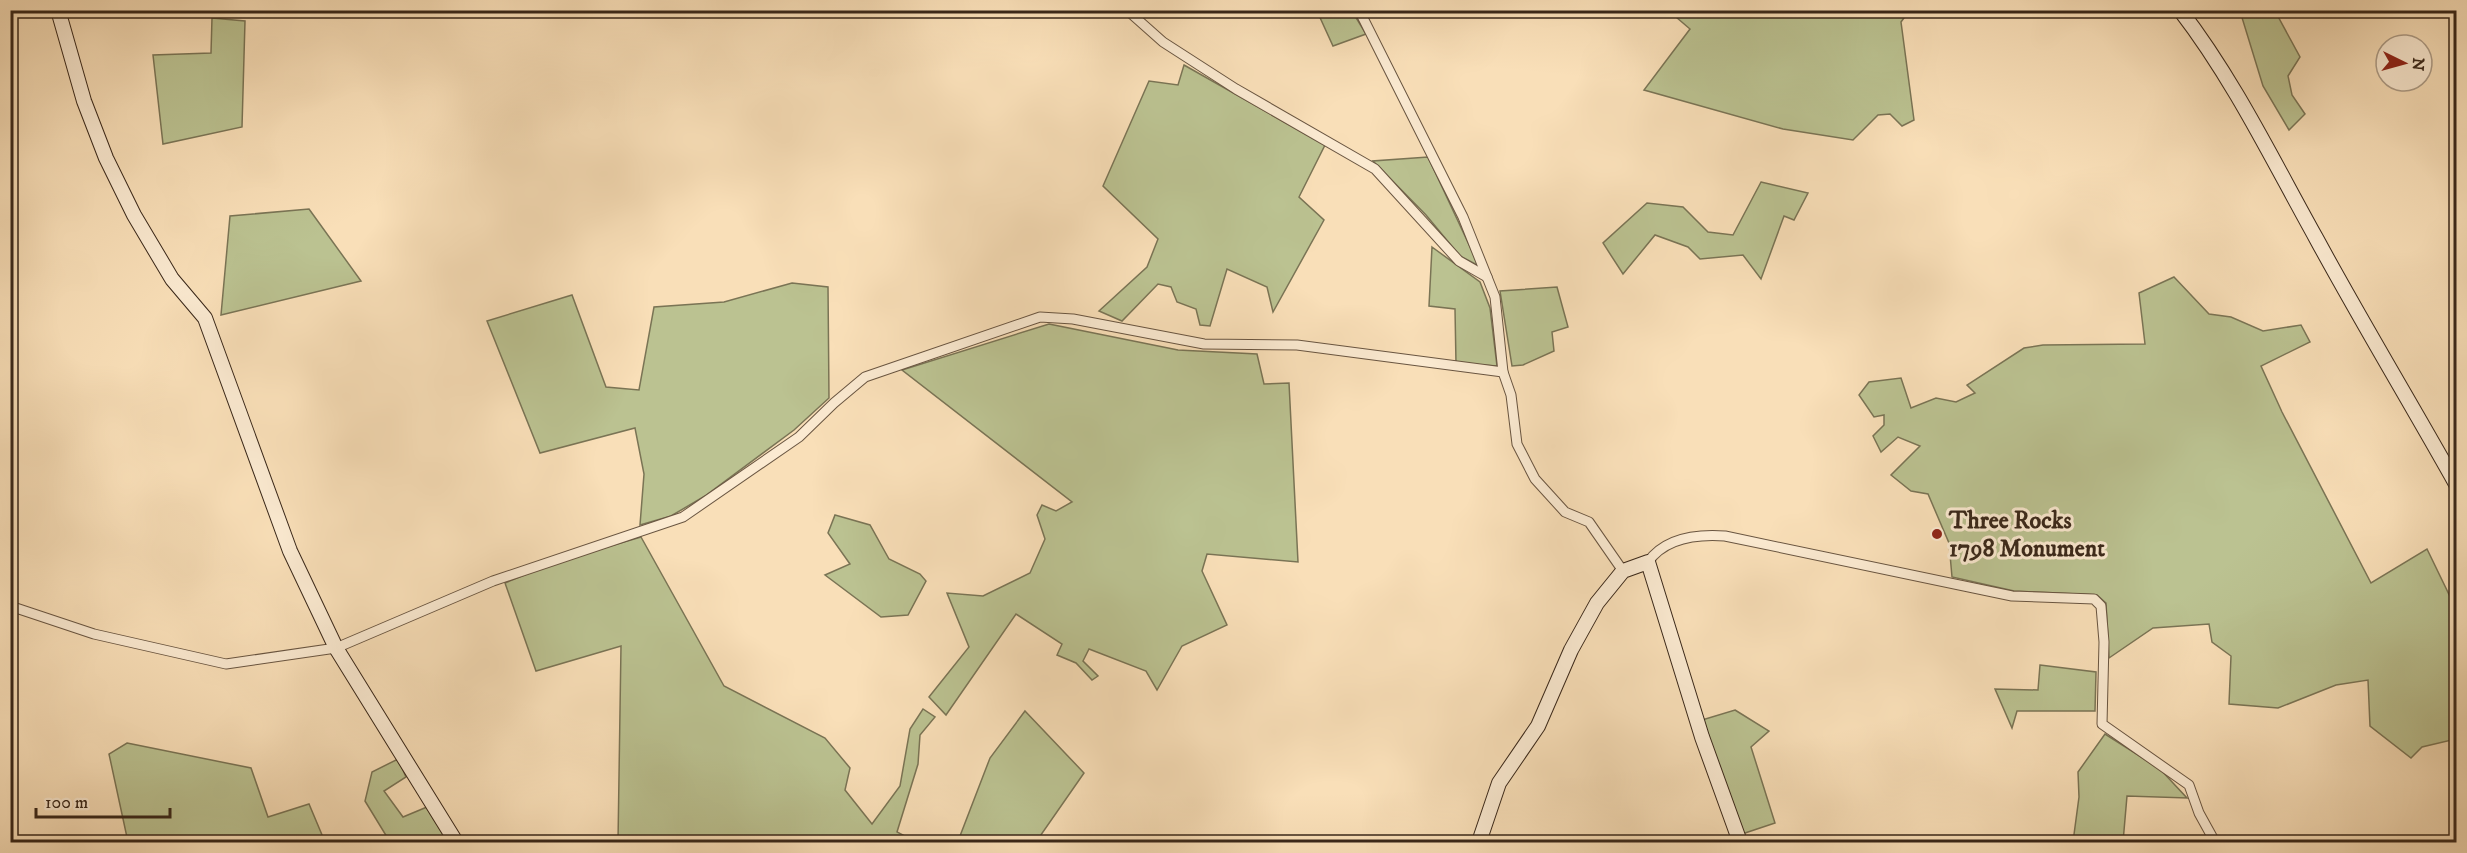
<svg xmlns="http://www.w3.org/2000/svg" width="2467" height="853" viewBox="0 0 2467 853" font-family="'IM FELL DW Pica',serif">
<rect width="100%" height="100%" fill="#f9dfb8"/>
<filter id="stains"><feTurbulence type="fractalNoise" baseFrequency=".00333" numOctaves="4"/><feColorMatrix values="0 0 0 0 .2 0 0 0 0 .09 0 0 0 0 .02 0 0 0 .5 -.17"/></filter>
<radialGradient id="worn" r=".72"><stop offset=".6" stop-color="#630" stop-opacity="0"/><stop offset="1" stop-color="#630" stop-opacity=".3"/></radialGradient>
<g fill="#bbc291" stroke="#7a7455" stroke-width="1.5">
<path d="M1317 11H1352L1366 34 1333 46Z"/>
<path d="M1669 11H1909L1901 22 1914 120 1902 126 1890 114 1878 115 1853 140 1783 129 1644 90 1690 29Z"/>
<path d="M2203 11H2275L2300 57 2288 76 2292 95 2305 114 2289 130 2263 86 2240 11 2209 16Z"/>
<path d="M212 18 245 21 242 127 163 144 153 55 211 53Z"/>
<path d="M1184 65 1325 145 1299 197 1324 220 1273 312 1267 287 1227 269 1210 326 1200 325 1196 309 1177 302 1171 287 1158 284 1122 321 1099 311 1147 267 1158 239 1103 186 1149 81 1178 85Z"/>
<path d="M1428 157 1479 266 1460 256 1426 215 1373 161Z"/>
<path d="M1761 182 1808 193 1794 220 1784 216 1761 279 1743 255 1700 259 1688 247 1655 235 1623 274 1603 243 1647 203 1683 207 1708 232 1733 235Z"/>
<path d="M309 209 361 281 221 315 230 216Z"/>
<path d="M1432 247 1480 282 1490 308 1497 366 1456 363 1455 309 1429 306Z"/>
<path d="M2174 277 2209 314 2231 317 2263 331 2301 325 2310 342 2261 366 2282 412 2371 583 2427 549 2456 609V739L2422 747 2411 758 2370 726 2368 680 2336 685 2278 708 2229 704 2231 656 2212 642 2209 624 2153 628 2109 658 2106 603 2097 595 2014 591 1952 577 1949 543 1928 494 1911 491 1891 475 1920 446 1898 437 1881 452 1873 436 1884 425V415L1874 417 1859 395 1869 382 1901 378 1911 408 1936 398 1956 402 1975 393 1967 385 2024 348 2043 345 2145 344 2139 293Z"/>
<path d="M792 283 828 287 829 398 794 430 705 496 671 516 640 525 644 474 635 428 540 453 487 321 572 295 606 387 639 390 654 307 724 302Z"/>
<path d="M1557 287 1568 327 1552 332 1554 351 1523 365 1512 366 1500 291Z"/>
<path d="M1049 324 1178 350 1257 354 1264 384 1289 383 1298 562 1207 554 1202 571 1227 625 1182 646 1157 690 1146 671 1089 649 1083 661 1098 676 1092 680 1076 663 1057 655 1062 644 1016 614 946 715 929 697 969 647 947 593 983 596 1030 573 1045 539 1037 515 1042 505 1056 511 1072 502 902 370Z"/>
<path d="M835 515 870 525 889 559 920 574 926 581 908 615 881 617 825 575 850 564 828 533Z"/>
<path d="M641 537 724 686 825 738 850 768 845 790 872 824 900 786 910 729 923 709 935 717 920 735 918 764 897 832 916 842H618L621 646 536 671 505 583 559 561Z"/>
<path d="M2040 665 2096 672 2095 711H2017L2012 728 1995 689 2038 690Z"/>
<path d="M1735 710 1769 731 1751 747 1775 823 1742 834 1702 720Z"/>
<path d="M1025 711 1084 773 1036 842H969L960 836 990 758Z"/>
<path d="M2105 734 2160 769 2187 798 2127 796 2123 842H2073L2079 797 2078 772Z"/>
<path d="M127 743 251 768 268 817 309 804 325 842H128L109 754Z"/>
<path d="M398 759 406 777 384 791 403 817 427 807 452 842H390L365 801 372 772Z"/>
</g>
<g fill="none" stroke-linecap="round" stroke-linejoin="round">
<defs>
<g id="street">
<path d="M1127 10 1163 42 1236 89 1375 169 1459 261 1487 277"/>
<path d="M1359 10 1463 217 1495 297 1503 372 1511 395 1517 444 1535 479 1565 512 1589 522 1623 571"/>
<path d="M1648 562C1665 538 1697 534 1725 536L2012 596 2094 599 2101 606 2104 642 2102 724 2189 785 2199 813 2215 842"/>
<path d="M10 606 94 634 226 664 336 648 493 581 683 517 799 437 834 403 865 377 1040 317 1073 319 1204 344 1297 345 1503 372"/>
</g>
<g id="secondary">
<path d="M58 10 84 101 106 158 134 215 172 279 205 318 290 551 336 648 456 842"/>
<path d="M2180 10C2234 80 2273 161 2316 238 2361 321 2410 402 2456 484"/>
<path d="M10 13 12 10"/>
<path d="M1479 842 1499 783 1538 726 1571 650 1597 603 1623 571 1648 562 1702 737 1740 842"/>
</g>
</defs>
<use href="#street" stroke="#695541" stroke-width="11"/>
<use href="#secondary" stroke="#392719" stroke-width="16"/>
<use href="#street" stroke="#fbead1" stroke-width="9"/>
<use href="#secondary" stroke="#fbead1" stroke-width="14"/>
</g>
<circle fill="#8f2418" stroke="#fbead1" stroke-width="2" cx="1937" cy="534" r="6"/>
<g text-anchor="middle" stroke-width="6" stroke-linejoin="round" paint-order="stroke">
<g font-size="24" font-weight="bold" fill="#392719" stroke="#fbead1" text-anchor="start">
<text x="1949" y="528">Three Rocks<tspan x="1949" dy="28">1798 Monument</tspan></text>
</g>
</g>
<rect width="2467" height="853" fill="none" stroke="#f9dfb8" stroke-width="36"/>
<rect x="12" y="12" width="2443" height="829" fill="none" stroke="#392719" stroke-width="3"/>
<rect x="18" y="18" width="2431" height="817" fill="none" stroke="#392719" stroke-width="1.5"/>
<g transform="translate(2404 63) rotate(95)"><circle r="28" fill="#fbead1" stroke="#ad9c87" stroke-width="1.5"/>
<path d="M0-4.5L10 22L0 15L-10 22Z" fill="#8f2418"/>
<text y="-9" font-size="16" font-weight="bold" text-anchor="middle" fill="#392719">N</text>
</g>
<path d="M36 808v9h134v-9" fill="none" stroke="#392719" stroke-width="3"/>
<text x="45" y="808" font-size="18" fill="#392719" stroke="#fbead1" stroke-width="4.5" paint-order="stroke">100 m</text>
<rect width="100%" height="100%" filter="url(#stains)"/>
<rect width="100%" height="100%" fill="url(#worn)"/>
</svg>
